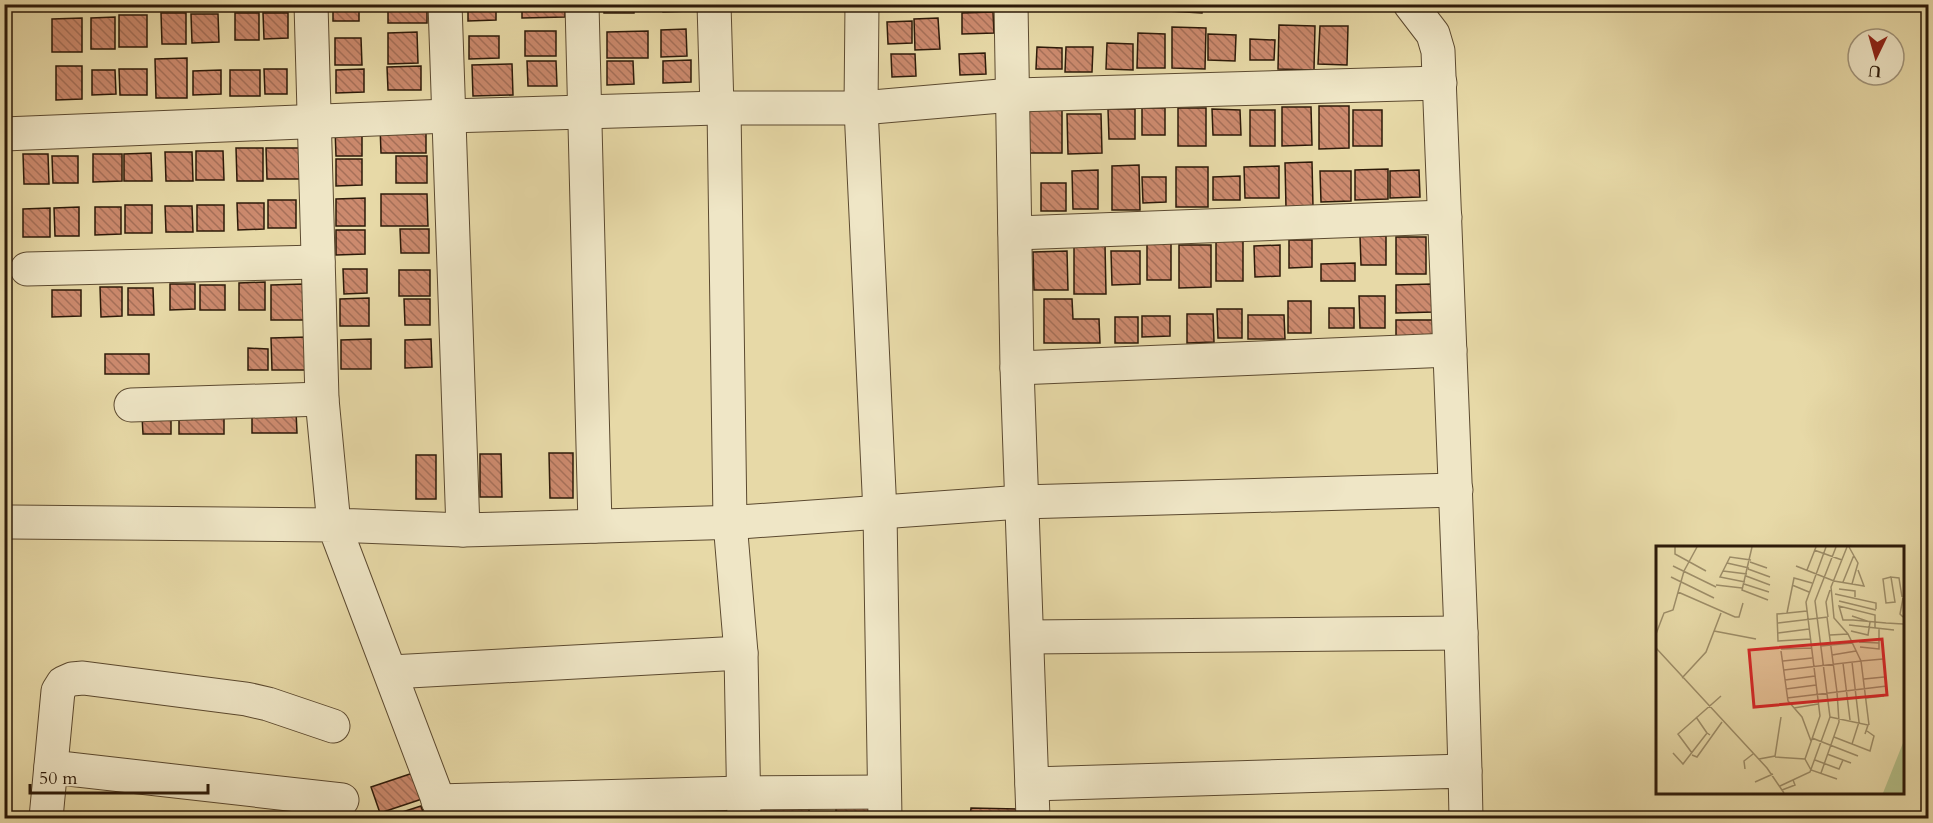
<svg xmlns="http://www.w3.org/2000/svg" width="1933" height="823" viewBox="0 0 1933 823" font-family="Cardo,serif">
<defs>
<pattern id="building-back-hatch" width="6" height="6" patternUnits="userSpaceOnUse" patternTransform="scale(1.5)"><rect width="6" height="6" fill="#cc8a6e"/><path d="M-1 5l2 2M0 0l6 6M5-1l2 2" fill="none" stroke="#a67059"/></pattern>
</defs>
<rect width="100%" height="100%" fill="#e7d9a7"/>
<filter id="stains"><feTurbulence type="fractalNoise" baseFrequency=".00333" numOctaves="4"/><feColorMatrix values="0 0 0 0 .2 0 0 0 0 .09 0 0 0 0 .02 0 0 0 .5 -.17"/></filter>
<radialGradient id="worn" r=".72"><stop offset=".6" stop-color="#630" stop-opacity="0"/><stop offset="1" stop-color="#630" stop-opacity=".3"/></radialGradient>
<g fill="url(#building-back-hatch)" stroke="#2d1a09" stroke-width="1.5">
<rect x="333" y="4" width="26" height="17"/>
<rect x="388" y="4" width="39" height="19"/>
<path d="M468 4H496V20L468 21Z"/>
<path d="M522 4H565V17L522 18Z"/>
<rect x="604" y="4" width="30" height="9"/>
<path d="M662 4H688V11L663 12Z"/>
<path d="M1105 4H1164V9Z"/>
<path d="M1168 4H1203L1202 13 1168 11Z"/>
<path d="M993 12 994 33 962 34V13Z"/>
<path d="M161 13H186V44H162Z"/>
<rect x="235" y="13" width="24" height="27"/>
<path d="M263 13H288V38L264 39Z"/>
<path d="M191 14H218L219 42 192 43Z"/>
<rect x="119" y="15" width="28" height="32"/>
<path d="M115 17V49H91V18Z"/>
<path d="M82 18V52H52V19Z"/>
<path d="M938 18 940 49 915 50 914 19Z"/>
<path d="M912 21V43L888 44 887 22Z"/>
<path d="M1279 25 1315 26 1314 70 1278 69Z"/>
<path d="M1320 26H1348L1347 65 1318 64Z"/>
<path d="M1172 27 1206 28 1205 69 1172 68Z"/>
<path d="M686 29 687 56 661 57V30Z"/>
<rect x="525" y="31" width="31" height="25"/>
<path d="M648 31V58H607V32Z"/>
<path d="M417 32 418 63 388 64V33Z"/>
<path d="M1138 33 1165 34V68H1137Z"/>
<path d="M1208 34 1236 35 1235 61 1208 60Z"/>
<path d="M469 36H499V58L469 59Z"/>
<path d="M335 38H361L362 65H335Z"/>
<path d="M1250 39 1275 40 1274 60H1250Z"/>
<path d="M1107 43 1133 44V70L1106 69Z"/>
<path d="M1037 47 1062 48V69H1036Z"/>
<path d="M1066 47H1093L1092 72H1065Z"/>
<path d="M985 53 986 74 960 75 959 54Z"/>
<path d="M891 54H915L916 76 892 77Z"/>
<path d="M187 58V98H156L155 59Z"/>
<path d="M691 60V82L663 83V61Z"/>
<path d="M527 61H556L557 86H528Z"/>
<path d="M607 61H633L634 84 607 85Z"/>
<path d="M512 64 513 95 473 96 472 65Z"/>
<path d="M56 66H82V99L56 100Z"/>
<path d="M421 66V90H388L387 67Z"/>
<path d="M119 69H147V95H120Z"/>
<path d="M264 69H287V94H265Z"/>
<path d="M364 69V92L336 93V70Z"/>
<path d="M92 70H115L116 94 92 95Z"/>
<path d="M221 70V94L193 95V71Z"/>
<rect x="230" y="70" width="30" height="26"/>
<path d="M1319 106H1349V148L1319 149Z"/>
<path d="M1282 107H1311L1312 145 1282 146Z"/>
<rect x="1142" y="108" width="23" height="27"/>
<rect x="1178" y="108" width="28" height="38"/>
<path d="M1062 109V153H1024L1023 110Z"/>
<path d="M1108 109H1135V139H1109Z"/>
<path d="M1212 109 1240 110 1241 135H1213Z"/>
<rect x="1250" y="110" width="25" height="36"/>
<rect x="1353" y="110" width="29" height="36"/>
<path d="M1067 114H1101L1102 153 1068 154Z"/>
<path d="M426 125V153H381L380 126Z"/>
<path d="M335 128H362V156H336Z"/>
<path d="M236 148H263V181H237Z"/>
<path d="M266 148H300V179H267Z"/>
<path d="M196 151H223L224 180H196Z"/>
<path d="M165 152H192L193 181H166Z"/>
<path d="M151 153 152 181H124V154Z"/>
<path d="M23 154H48L49 184H24Z"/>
<path d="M93 154H122V181L93 182Z"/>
<path d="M52 156H78V183H53Z"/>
<rect x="396" y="156" width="31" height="27"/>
<path d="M336 159H362V185L336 186Z"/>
<path d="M1312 162 1313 207 1286 208 1285 163Z"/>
<path d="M1139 165 1140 210H1112V166Z"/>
<path d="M1279 166V198H1245L1244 167Z"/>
<rect x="1176" y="167" width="32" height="40"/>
<path d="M1388 169V199L1355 200V170Z"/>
<path d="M1098 170V209H1073L1072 171Z"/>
<path d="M1419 170 1420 197 1390 198V171Z"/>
<path d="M1320 171H1351V201L1321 202Z"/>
<path d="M1240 176V200H1213V177Z"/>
<path d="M1142 177H1166V202L1143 203Z"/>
<rect x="1041" y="183" width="25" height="28"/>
<path d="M381 194H427L428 226H381Z"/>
<path d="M365 198V226H336V199Z"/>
<rect x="268" y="200" width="28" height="28"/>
<path d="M237 203H264V229L238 230Z"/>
<rect x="125" y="205" width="27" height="28"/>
<rect x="197" y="205" width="27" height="26"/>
<path d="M165 206H192L193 232H166Z"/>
<path d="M79 207V236H55L54 208Z"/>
<path d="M95 207H121V234L95 235Z"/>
<path d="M50 208V237H23V209Z"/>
<path d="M400 229H429V253H401Z"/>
<path d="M336 230H365V254L336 255Z"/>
<path d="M1360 236H1386V265H1361Z"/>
<rect x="1396" y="237" width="30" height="37"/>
<path d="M1289 240H1312V267L1289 268Z"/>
<rect x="1216" y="241" width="27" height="40"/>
<path d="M1171 242V280H1147V243Z"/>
<path d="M1105 244 1106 294H1074V245Z"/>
<path d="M1179 245H1211V287L1179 288Z"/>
<path d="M1280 245V276L1255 277 1254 246Z"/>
<path d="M1067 251 1068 290H1034L1033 252Z"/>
<path d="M1111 251H1140V284L1112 285Z"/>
<path d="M1355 263V281H1321V264Z"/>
<path d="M343 269H367V293L344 294Z"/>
<rect x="399" y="270" width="31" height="26"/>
<path d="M265 282V310H239V283Z"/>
<path d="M170 284H195V309L170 310Z"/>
<path d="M304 284 305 320H271V285Z"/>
<path d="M1432 284 1433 312 1396 313V285Z"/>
<rect x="200" y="285" width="25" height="25"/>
<path d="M100 287H122V316L101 317Z"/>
<path d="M128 288H153L154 315H128Z"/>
<path d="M52 290H81V316L52 317Z"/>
<path d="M1359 296H1385V328H1360Z"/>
<path d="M369 298V326H340V299Z"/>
<path d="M404 299H430V325H405Z"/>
<path d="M1044 299H1072L1073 319H1099L1100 343H1044Z"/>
<rect x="1288" y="301" width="23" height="32"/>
<rect x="1329" y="308" width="25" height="20"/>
<path d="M1217 309H1242V338H1218Z"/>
<path d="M1187 314H1213L1214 342 1187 343Z"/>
<path d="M1248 315H1284L1285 339H1248Z"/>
<path d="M1142 316H1170V336L1142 337Z"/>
<rect x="1115" y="317" width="23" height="26"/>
<rect x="1396" y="320" width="38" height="19"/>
<path d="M308 337V370H272L271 338Z"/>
<path d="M371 339V369H341V340Z"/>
<path d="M431 339 432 367 405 368V340Z"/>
<path d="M248 348 268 349V370H248Z"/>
<rect x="105" y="354" width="44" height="20"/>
<path d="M296 411 297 433H252V412Z"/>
<rect x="179" y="415" width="45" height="19"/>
<path d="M142 416H171V434H143Z"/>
<path d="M549 453H573V498H550Z"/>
<path d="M480 454H501L502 497H480Z"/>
<rect x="416" y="455" width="20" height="44"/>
<path d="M419 771 428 797 380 813 371 787Z"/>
<rect x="757" y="805" width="52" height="13"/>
<path d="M421 806 425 818H394L393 815Z"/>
<rect x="836" y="808" width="38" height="10"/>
<path d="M971 808 1022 809V818H970Z"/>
<path d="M564 811 585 812V818H564Z"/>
<path d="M666 813 691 814V818H665Z"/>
</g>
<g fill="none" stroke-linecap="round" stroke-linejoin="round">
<defs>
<g id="minor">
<path d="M311 4 322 399 334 525 463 530 740 522 1021 502 1456 490"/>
<path d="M445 4 463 530"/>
<path d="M582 4 595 526"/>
<path d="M714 4 717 108"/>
<path d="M862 4 861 108 880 513 885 818"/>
<path d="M1011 4 1017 368 1033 818"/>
<path d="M1410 4 1433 34 1438 51 1461 633 1465 771"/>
<path d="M724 108 730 522 741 653 744 818"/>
<path d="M4 134 448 116 717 108H861L1012 95 1440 83"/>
<path d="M1015 233 1445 217"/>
<path d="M27 269 318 262"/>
<path d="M1017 368 1450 350"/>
<path d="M131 405 322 399"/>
<path d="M11 522 334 525 445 818"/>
<path d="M1028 637 1461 633"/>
<path d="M391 672 741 653"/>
<path d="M51 767 342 800"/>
<path d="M1032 784 1465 771 1466 818"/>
<path d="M438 801 743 793 884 792"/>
<path d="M46 818 58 691 63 683 72 679 83 678 246 699 268 704 333 726"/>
</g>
</defs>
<use href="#minor" stroke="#5c4a30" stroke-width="35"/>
<use href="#minor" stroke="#efe6c6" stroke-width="33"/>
</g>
<g transform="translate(1656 546)">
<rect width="248" height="248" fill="#e7d9a7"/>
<path d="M247 197V247H227Z" fill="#b4bf88"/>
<path fill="none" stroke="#9d8d68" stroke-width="1.5" d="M19 1V8L50 25M96 1 86 44 112 54M170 1 150 56 164 170 149 213 155 224 181 233M191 1 175 41 178 72 192 88 205 115 227 113M193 1 202 17 196 38M158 4 186 14M94 16 111 22M71 17 93 22M17 20 60 41M140 20 178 35 208 40 202 24M92 23 114 31M151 24 160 1M67 25 91 28M90 30 114 39M15 31 58 52M235 31 227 33 230 57 239 56 235 31 243 32 246 51M89 36 64 31 74 11 95 14M187 36 198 9M88 38 113 46M60 39 86 42M136 39 153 46M183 43 199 45V51M22 46 79 71H83L87 57M179 48 220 57V63M247 52 244 68 247 71M183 55 220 64M151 65 121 68 122 95 154 93M131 67 138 32 156 37M171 71 181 146M172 71 170 56 174 44M122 77 172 71M193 79 238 84M219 82V69L183 60 187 74H197L230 77 247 78M58 85 100 93M195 85 212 89 214 76 196 70M122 87 153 83M0 88 8 67 17 64 28 25 41 1M174 89 192 88M203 96 223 97M165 100 196 97M204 101 223 103V83M0 102 111 222 128 247M125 103 155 102M125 105 132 155 146 171 155 195M176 109 200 105M127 115 156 112M187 117 194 174M128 124 205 115 213 179M26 132 50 106 65 67M208 133 228 131M129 134 159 130M130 143 160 139M131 152 231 140M210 152 228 150M138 162 162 158M40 171 51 187M174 171 212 179 209 188M178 191 214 205 218 190 211 185M156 192 202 210M196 198 203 176 196 116M17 207 27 218 51 187 54 189M36 207 22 188 65 150M171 208 195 217M36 209 41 211 66 176M119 211 149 213M103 213 119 210 125 171M159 214 183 223 187 214M89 223 88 215 97 208M165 227 183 176 181 146M99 236 117 228M124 240 154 226 174 171 159 55 180 1M126 244 139 239 137 234"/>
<path fill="#d62828" fill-opacity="0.15" stroke="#d62828" stroke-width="3" d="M226 93 231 149 98 161 93 104Z"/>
<rect width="248" height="248" fill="none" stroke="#2d1a09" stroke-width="3"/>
</g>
<rect width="1933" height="823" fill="none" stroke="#e7d9a7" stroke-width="24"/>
<rect x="6" y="6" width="1921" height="811" fill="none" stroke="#2d1a09" stroke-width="3"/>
<rect x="12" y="12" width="1909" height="799" fill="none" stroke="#2d1a09" stroke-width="1.5"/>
<g transform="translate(1876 57) rotate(185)"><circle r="28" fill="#efe6c6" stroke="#a1947a" stroke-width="1.5"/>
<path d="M0-4.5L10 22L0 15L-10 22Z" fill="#8f2418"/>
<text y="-9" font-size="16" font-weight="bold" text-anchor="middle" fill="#2d1a09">U</text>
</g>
<path d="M30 784v9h178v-9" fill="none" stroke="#2d1a09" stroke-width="3"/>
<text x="39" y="784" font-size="18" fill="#2d1a09" stroke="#efe6c6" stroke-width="4.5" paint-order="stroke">50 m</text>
<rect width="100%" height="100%" filter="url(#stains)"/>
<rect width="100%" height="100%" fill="url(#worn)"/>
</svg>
